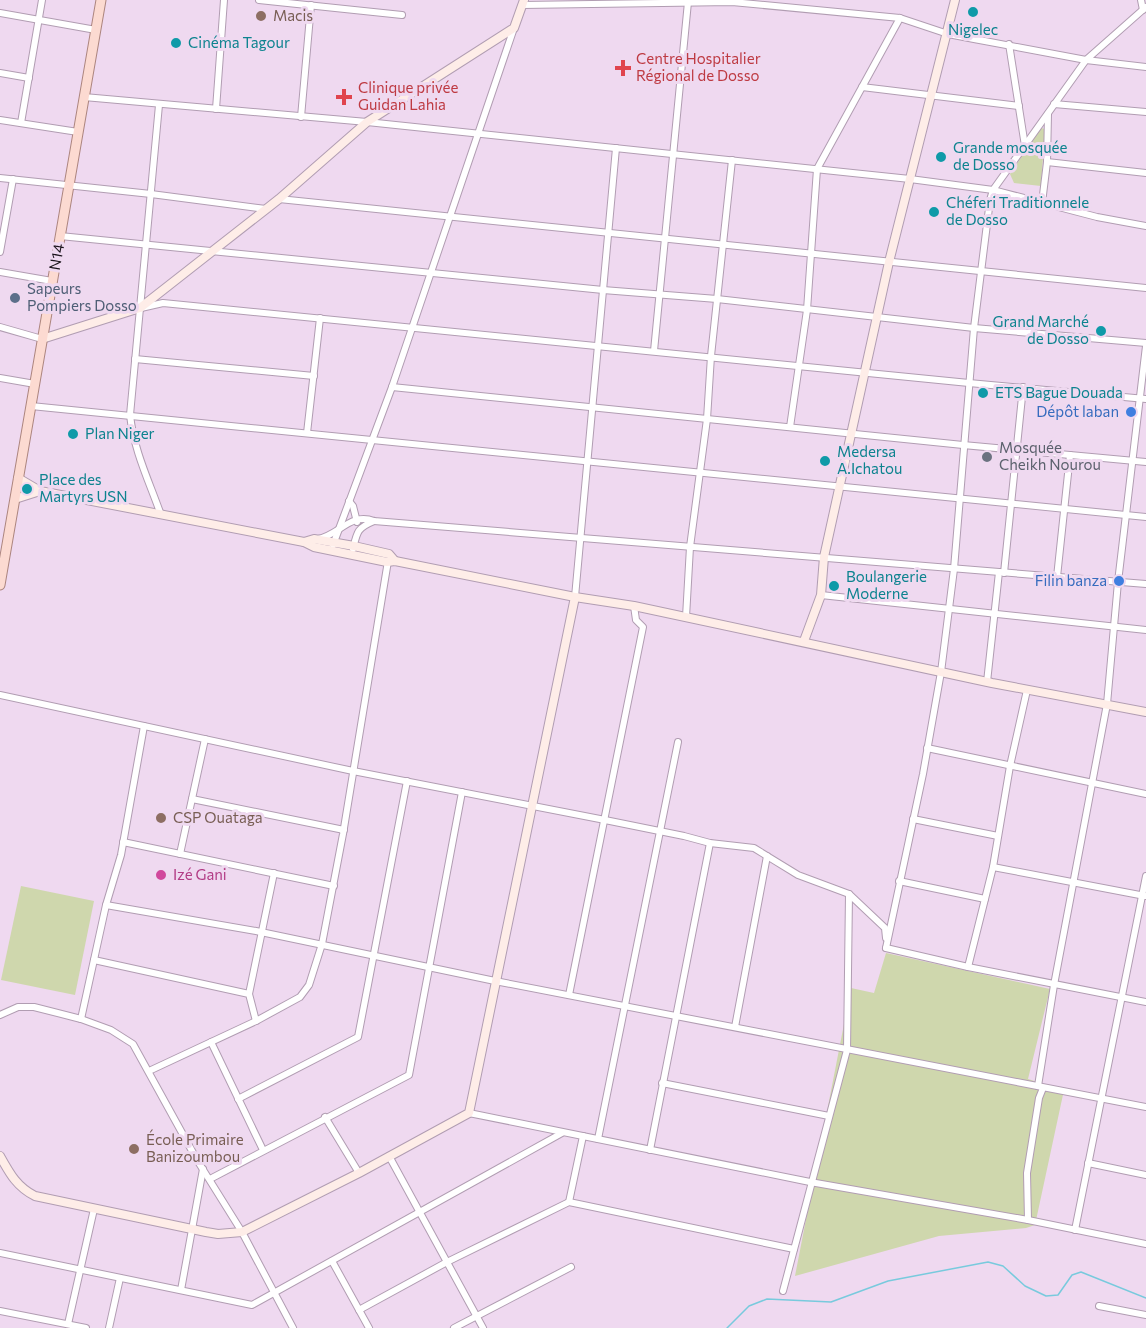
<svg xmlns="http://www.w3.org/2000/svg" width="1146" height="1328" viewBox="0 0 1146 1328" font-family="Commissioner,sans-serif">
<rect width="100%" height="100%" fill="#efd9f0"/>
<g fill="#cfd7ad">
<path d="M1041 128 1045 129 1041 186 1014 183 1010 174Z"/>
<path d="M21 886 94 901 75 995 1 980Z"/>
<path d="M886 953 1050 989 1028 1079 1064 1090 1035 1225 1026 1228 939 1236 795 1276 851 988 874 993Z"/>
</g>
<g fill="none" stroke-linecap="round" stroke-linejoin="round">
<path stroke="#78cadd" stroke-width="1.5" d="M727 1328 749 1306 767 1299 831 1302 888 1281 988 1262 1003 1266 1025 1286 1046 1296 1058 1295 1072 1275 1081 1272 1146 1298"/>
<defs>
<g id="street">
<path d="M259 0 402 15"/>
<path d="M1141 0 1143 10"/>
<path d="M522 5 732 2 900 18 948 34 974 39 1086 60 1146 67"/>
<path d="M0 13 96 30"/>
<path d="M1009 44 1025 146"/>
<path d="M0 73 29 78"/>
<path d="M862 87 1019 106"/>
<path d="M84 97 367 122 910 179 993 190 1097 217 1146 226"/>
<path d="M1054 104 1146 112"/>
<path d="M159 105 130 415C134 451 149 481 161 515"/>
<path d="M216 109 224 0"/>
<path d="M301 117 311 5"/>
<path d="M0 120 78 132"/>
<path d="M21 123 42 0"/>
<path d="M1047 162 1146 173"/>
<path d="M0 178 151 194 266 209"/>
<path d="M279 199 1146 288"/>
<path d="M1042 203 1047 162 1048 114"/>
<path d="M60 236 603 290 717 299 974 328 1146 343"/>
<path d="M0 252 13 179"/>
<path d="M0 272 52 281"/>
<path d="M141 308 163 303 969 383 1146 399"/>
<path d="M0 327 42 339"/>
<path d="M654 351 688 2"/>
<path d="M135 359 314 376"/>
<path d="M0 378 35 384"/>
<path d="M392 387 963 445 1146 462"/>
<path d="M31 406 1146 517"/>
<path d="M790 427 807 310 817 169 900 18"/>
<path d="M307 433 320 318"/>
<path d="M349 501 353 506 357 522"/>
<path d="M318 539C339 535 351 512 374 521L1146 584"/>
<path d="M333 545 392 387 514 28"/>
<path d="M353 549C357 532 357 528 374 521"/>
<path d="M1004 573 1023 387"/>
<path d="M1057 577 1070 455"/>
<path d="M821 595 1146 630"/>
<path d="M575 597 616 148"/>
<path d="M686 617 690 547 707 419 711 356 732 160"/>
<path d="M987 682 999 572"/>
<path d="M0 695 353 771 605 820 684 836 710 843 754 848 798 875 849 894 885 928 886 938"/>
<path d="M927 748 1146 794"/>
<path d="M192 799 344 830"/>
<path d="M913 819 998 836"/>
<path d="M123 842 334 886"/>
<path d="M180 854 205 739"/>
<path d="M993 867 1145 896"/>
<path d="M899 881 985 899"/>
<path d="M106 905 256 931 495 981 1146 1107"/>
<path d="M886 948 923 774 941 672 954 569 974 328 990 200 993 190 1086 60 1146 7"/>
<path d="M886 948 968 967 1146 1002"/>
<path d="M94 960 249 994 256 1021"/>
<path d="M968 967 993 867 1010 766 1027 690"/>
<path d="M249 994 274 873"/>
<path d="M569 995 643 627 636 620 634 606"/>
<path d="M0 1015 18 1007H34L81 1019 111 1030 133 1044 197 1160 242 1232 293 1328"/>
<path d="M81 1019 106 905 121 855 144 726"/>
<path d="M735 1027 767 856"/>
<path d="M211 1042 263 1150"/>
<path d="M149 1071 256 1021 300 997 309 985 322 944 343 834 388 561"/>
<path d="M662 1083 829 1116"/>
<path d="M1038 1086 1054 985 1107 704 1118 582 1146 346"/>
<path d="M238 1099 358 1037 407 781"/>
<path d="M469 1113 810 1182 1028 1220 1146 1244"/>
<path d="M325 1117 359 1173"/>
<path d="M598 1139 678 742"/>
<path d="M650 1150 710 843"/>
<path d="M389 1156 483 1328"/>
<path d="M1088 1163 1146 1175"/>
<path d="M210 1179 409 1075 462 792"/>
<path d="M569 1202 583 1136"/>
<path d="M1028 1220 1027 1173 1039 1098 1043 1088"/>
<path d="M1075 1230 1146 876"/>
<path d="M0 1253 252 1305 562 1133"/>
<path d="M332 1261 369 1328"/>
<path d="M181 1290 203 1169"/>
<path d="M783 1291 847 1050 849 894"/>
<path d="M1099 1306 1146 1315"/>
<path d="M359 1310 447 1262 569 1202 794 1249"/>
<path d="M0 1311 86 1328"/>
<path d="M68 1324 94 1209"/>
<path d="M109 1328 120 1278"/>
<path d="M454 1328 571 1267"/>
</g>
<g id="secondary">
<path d="M42 339 140 308 279 199 367 122 514 28 524 0"/>
<path d="M18 478 40 491 304 542 314 547 387 562 395 561 575 597 634 606 992 683 1146 712"/>
<path d="M15 499 40 491"/>
<path d="M304 542 314 539 354 546 389 554 395 561"/>
<path d="M804 641 821 595 824 557 889 262 955 0"/>
<path d="M0 1156C10 1174 17 1187 35 1196L206 1232 218 1234 242 1232 359 1173 469 1113 575 597"/>
</g>
<path id="primary" d="M0 585 101 0"/>
</defs>
<use href="#street" stroke="#b19db2" stroke-width="8"/>
<use href="#secondary" stroke="#b19db2" stroke-width="10"/>
<use href="#primary" stroke="#ac857e" stroke-width="11"/>
<use href="#street" stroke="#fff" stroke-width="6"/>
<use href="#secondary" stroke="#feede8" stroke-width="8"/>
<use href="#primary" stroke="#fcdad1" stroke-width="9"/>
</g>
<g fill="#0f9aa8" stroke="#efd9f0" stroke-width="2">
<circle cx="973" cy="12" r="6"/>
<circle cx="176" cy="43" r="6"/>
<circle cx="941" cy="157" r="6"/>
<circle cx="934" cy="212" r="6"/>
<circle cx="1101" cy="331" r="6"/>
<circle cx="983" cy="393" r="6"/>
<circle cx="73" cy="434" r="6"/>
<circle cx="825" cy="461" r="6"/>
<circle cx="27" cy="489" r="6"/>
<circle cx="834" cy="586" r="6"/>
</g>
<g fill="#8d6e63" stroke="#efd9f0" stroke-width="2">
<circle cx="261" cy="16" r="6"/>
<circle cx="161" cy="818" r="6"/>
<circle cx="134" cy="1149" r="6"/>
</g>
<g fill="#e0444e" stroke="#efd9f0" stroke-width="2">
<path d="M620 59h6v6h6v6h-6v6h-6v-6h-6v-6h6z"/>
<path d="M341 88h6v6h6v6h-6v6h-6v-6h-6v-6h6z"/>
</g>
<circle fill="#5c6f8a" stroke="#efd9f0" stroke-width="2" cx="15" cy="298" r="6"/>
<g fill="#3f7fe0" stroke="#efd9f0" stroke-width="2">
<circle cx="1131" cy="412" r="6"/>
<circle cx="1119" cy="581" r="6"/>
</g>
<circle fill="#6b7280" stroke="#efd9f0" stroke-width="2" cx="987" cy="457" r="6"/>
<circle fill="#d1479c" stroke="#efd9f0" stroke-width="2" cx="161" cy="875" r="6"/>
<g text-anchor="middle" stroke-width="6" stroke-linejoin="round" paint-order="stroke">
<g font-size="15" fill="#785e54" stroke="#efd9f0" text-anchor="start">
<text x="273" y="21">Macis</text>
<text x="173" y="823">CSP Ouataga</text>
<text x="146" y="1145">École Primaire<tspan x="146" dy="17">Banizoumbou</tspan></text>
</g>
<g font-size="15" fill="#0d838f" stroke="#efd9f0" text-anchor="start">
<text x="973" y="35" text-anchor="middle">Nigelec</text>
<text x="188" y="48">Cinéma Tagour</text>
<text x="953" y="153">Grande mosquée<tspan x="953" dy="17">de Dosso</tspan></text>
<text x="946" y="208">Chéferi Traditionnele<tspan x="946" dy="17">de Dosso</tspan></text>
<text x="1089" y="327" text-anchor="end">Grand Marché<tspan x="1089" dy="17">de Dosso</tspan></text>
<text x="995" y="398">ETS Bague Douada</text>
<text x="85" y="439">Plan Niger</text>
<text x="837" y="457">Medersa<tspan x="837" dy="17">A.Ichatou</tspan></text>
<text x="39" y="485">Place des<tspan x="39" dy="17">Martyrs USN</tspan></text>
<text x="846" y="582">Boulangerie<tspan x="846" dy="17">Moderne</tspan></text>
</g>
<g font-size="15" fill="#be3a42" stroke="#efd9f0" text-anchor="start">
<text x="636" y="64">Centre Hospitalier<tspan x="636" dy="17">Régional de Dosso</tspan></text>
<text x="358" y="93">Clinique privée<tspan x="358" dy="17">Guidan Lahia</tspan></text>
</g>
<g font-size="15" fill="#1c151d" stroke="#efd9f0">
<text transform="translate(57 257) rotate(-80)" y="5">N14</text>
</g>
<g font-size="15" fill="#4e5e75" stroke="#efd9f0" text-anchor="start">
<text x="27" y="294">Sapeurs<tspan x="27" dy="17">Pompiers Dosso</tspan></text>
</g>
<g font-size="15" fill="#366cbe" stroke="#efd9f0" text-anchor="end">
<text x="1119" y="417">Dépôt laban</text>
<text x="1107" y="586">Filin banza</text>
</g>
<g font-size="15" fill="#5b616d" stroke="#efd9f0" text-anchor="start">
<text x="999" y="453">Mosquée<tspan x="999" dy="17">Cheikh Nourou</tspan></text>
</g>
<g font-size="15" fill="#b23c85" stroke="#efd9f0" text-anchor="start">
<text x="173" y="880">Izé Gani</text>
</g>
</g>
</svg>
